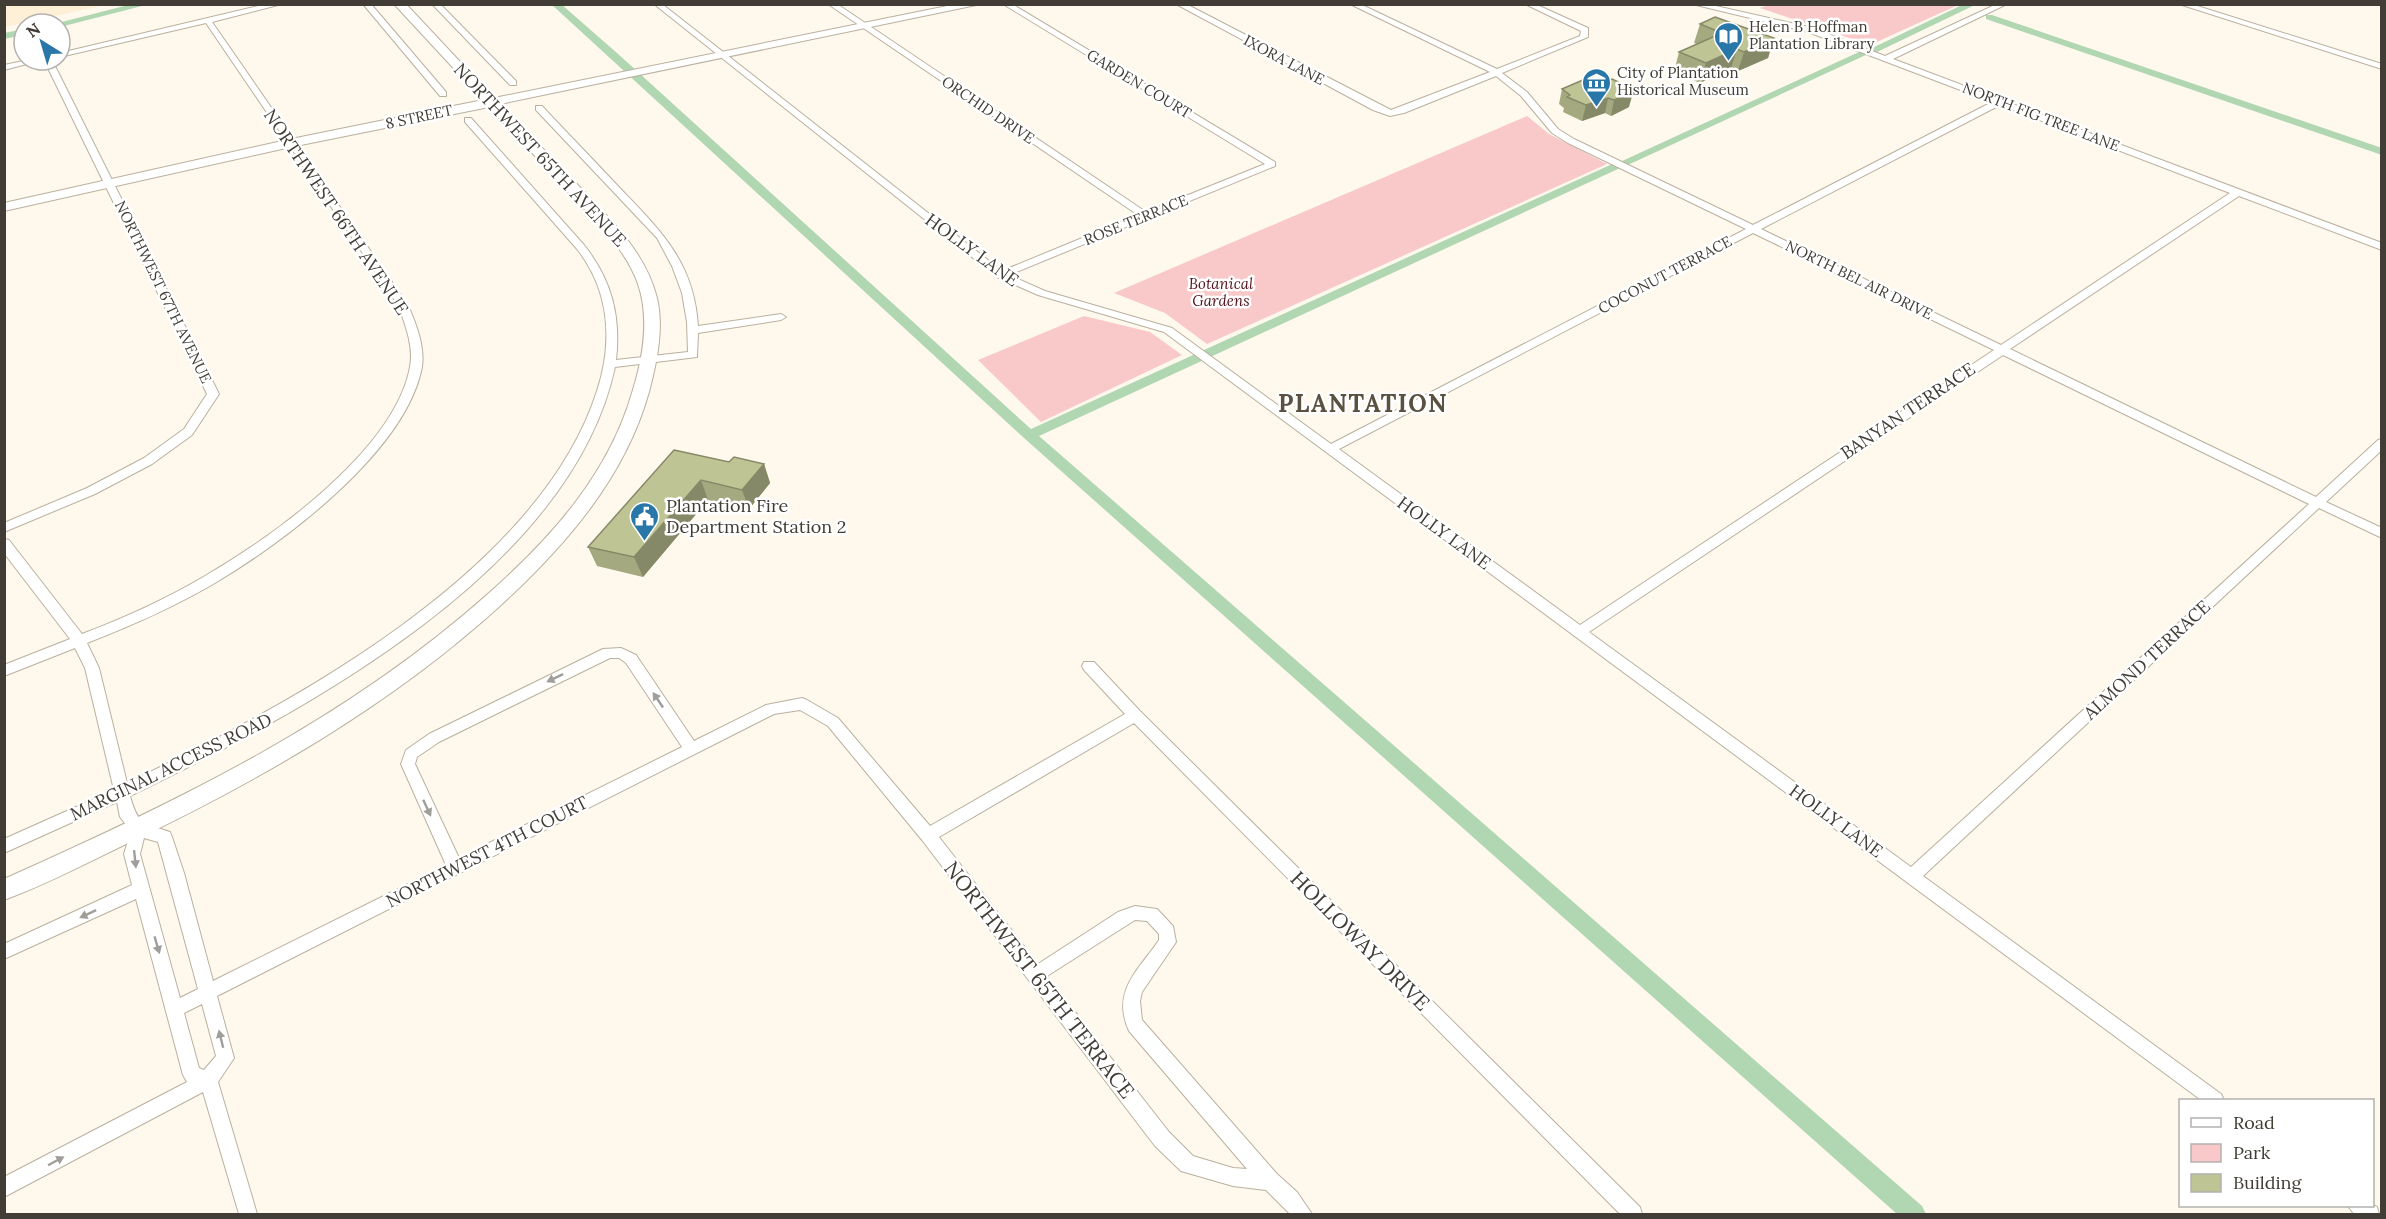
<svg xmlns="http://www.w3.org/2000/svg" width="2386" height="1219" viewBox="0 0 2386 1219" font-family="Lora,serif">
<rect width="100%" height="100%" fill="#fff8ed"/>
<path fill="#fef0d6" d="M5 4H106V5L5 27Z"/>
<g fill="#f9c9ca">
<path d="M1768 5V4L1958 5 1870 45 1760 8Z"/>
<path d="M1527 116 1549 134 1607 164 1207 344 1165 313 1114 293Z"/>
<path d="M1084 316 1150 332 1182 355 1041 422 978 360Z"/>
</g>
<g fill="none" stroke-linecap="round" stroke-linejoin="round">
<g fill="#b1d7b2" fill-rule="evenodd">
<path d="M132 4H150L60 27V24H54Z"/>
<path d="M551 4H561L617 53 1031 429 1610 165H1618V169L1039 436 1922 1206 1926 1214H1897L1024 438Z"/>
<path d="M1964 4H1977L1877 52 1868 50Z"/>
<path d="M1986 15H1992L2382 148V155L1986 19Z"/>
<path d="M24 29V35L4 39V33Z"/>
<path d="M1859 52 1868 54 1630 164 1626 165 1620 162Z"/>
</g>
<defs>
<g id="street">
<path d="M267 4H282L212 22 408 305C416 324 425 346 422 367 406 451 285 541 215 583 174 607 131 626 87 643L99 668 127 783C289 706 539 572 597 391 613 342 610 291 577 249L465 122V118H471L584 245C612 280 621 317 616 360L688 352 687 322 682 293 672 266 657 238 536 110V106H542C566 132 591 157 615 183 658 228 694 260 698 326L781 314 786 317 781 320 698 333 697 357 615 367C571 571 303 712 130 796 138 825 143 823 170 832L172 837 184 873 213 981 446 865 401 764 406 750 429 734 603 649 621 648 636 655 694 741 766 705 802 698 807 700 838 718 930 826 1125 714 1084 670 1082 666 1084 662H1094L1140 711 1640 1207 1642 1214H1620L1134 723 939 837 1038 964 1118 912 1135 906 1157 909 1173 926 1176 942 1142 992 1140 1001 1142 1020 1277 1174 1297 1192 1312 1214H1290L1266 1190 1233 1186 1188 1173 1181 1171 1155 1146 922 840 828 726 800 710 774 714 217 996 234 1058 218 1082 257 1214H239L203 1092 4 1197V1177L187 1082 183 1075 136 899 4 959V944L132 885 124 854 131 831 120 817 117 802 4 853V839L114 790 85 668 75 648 4 676V665L70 639 4 553V539L9 540 82 634C124 618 166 599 205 576 274 536 395 449 410 367 414 346 405 324 398 305L206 23 60 57V53ZM610 658H619L626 663 682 747 459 858 415 764 417 757 439 742ZM144 838 158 842 198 989 180 998 140 854ZM1135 920 1147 921 1159 934V940C1138 971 1111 991 1129 1031L1247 1169 1233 1168 1193 1156 1169 1132 1047 976ZM202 1004 216 1056 204 1070 199 1068 184 1013Z"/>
<path d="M363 4H371L446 92V96H440Z"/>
<path d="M432 4H440L516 81V85H510Z"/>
<path d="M654 4H662L1002 271 1138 215 828 4H837L1146 212 1265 164 1003 4H1012L1275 162V166L1009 275 1045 291 1172 328 1331 444 1746 229 1568 143 1552 133 1521 96 1496 76 1404 113 1390 116 1373 110 1176 4H1186L1391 110 1490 72 1350 4H1360L1497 69 1580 36 1581 31 1525 4H1535L1588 28V37L1502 73 1527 92 1558 129 1574 139 1753 225 1992 102 1808 32 1692 4H1707L1813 28 1885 56 1997 4H2007L1893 59 2382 243V250L2239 196 2010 349 2316 497 2378 440 2382 439V450L2326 502 2382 528V538L2319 508 1923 876 2221 1094 2224 1100H2201L1164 332 1038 295 997 277ZM2000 105 2230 193 2001 345 1761 229ZM1753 233 1994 350 1580 625 1339 449ZM2003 355 2309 504 1911 867 1589 632Z"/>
<path d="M2179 4H2191L2382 64V69Z"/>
<path d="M28 60H42L4 70V65Z"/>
<path d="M44 60H52L219 394 192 435 152 464 95 494 4 532V523L87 488 144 458 184 429 207 394Z"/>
<path d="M2372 1204 2377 1207 2379 1214H2354L2348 1206Z"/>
</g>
<path id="secondary" d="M394 4H406L494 98 957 4H981L500 104C525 130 550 156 575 182 607 216 645 250 657 298 664 328 657 362 649 392 625 478 565 546 501 605 390 706 259 781 124 845 85 864 45 885 4 900V879C177 802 347 720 489 593 551 538 608 475 632 393 643 358 650 319 638 284 625 247 594 220 568 192 542 163 515 135 489 107L291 147 4 211V203L291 139 483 100Z"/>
</defs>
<use href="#street" stroke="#bab09e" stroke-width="2"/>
<use href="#secondary" stroke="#bab09e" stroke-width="2"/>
<use href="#street" fill="#fff" fill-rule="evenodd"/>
<use href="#secondary" fill="#fff" fill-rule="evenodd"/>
</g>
<g fill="#a4a97f">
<path d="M1700 24 1774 38 1768 58 1738 71 1731 68 1700 83 1674 72 1679 52 1697 44 1694 43Z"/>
<path d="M1598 84 1629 107 1611 116 1605 113 1582 121 1563 112 1564 108 1559 104 1562 89Z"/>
<path d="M729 462 764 464 770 483 749 509 708 500 643 577 597 566 588 547Z"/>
</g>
<g fill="#868968">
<path d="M1774 38 1768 58 1738 71 1744 52Z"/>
<path d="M1737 49 1731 68 1700 83 1706 63Z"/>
<path d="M1634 89 1629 107 1611 116 1614 100Z"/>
<path d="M1608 98 1605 113 1582 121 1586 105Z"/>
<path d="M764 464 770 483 749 509 742 490Z"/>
<path d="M701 480 708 500 643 577 634 557Z"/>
</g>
<g fill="#bfc494" stroke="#868968" stroke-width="1.5">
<path d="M1715 17 1774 38 1744 52 1737 49 1706 63 1679 52 1722 33 1700 24Z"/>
<path d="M1585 79 1598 84 1612 79 1634 89 1630 91 1633 92 1614 100 1608 98 1586 105 1567 97 1570 95 1562 89Z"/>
<path d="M674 450 729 462 734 457 764 464 742 490 701 480 634 557 588 547Z"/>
</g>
<defs><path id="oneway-solid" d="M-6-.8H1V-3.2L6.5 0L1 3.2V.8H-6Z" transform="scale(1.5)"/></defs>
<g fill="#a09e9a">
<use href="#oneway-solid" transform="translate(555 678) rotate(154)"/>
<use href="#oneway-solid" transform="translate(658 700) rotate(-124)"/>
<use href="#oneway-solid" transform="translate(427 808) rotate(65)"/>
<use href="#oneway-solid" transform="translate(135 859) rotate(84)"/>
<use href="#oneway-solid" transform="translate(88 914) rotate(155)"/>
<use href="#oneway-solid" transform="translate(157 945) rotate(74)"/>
<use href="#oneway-solid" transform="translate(221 1039) rotate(-104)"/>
<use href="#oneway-solid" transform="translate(56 1161) rotate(-28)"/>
</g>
<defs>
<symbol id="library-pin" viewBox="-11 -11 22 30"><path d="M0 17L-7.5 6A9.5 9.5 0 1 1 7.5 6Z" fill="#2976a8" stroke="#fff"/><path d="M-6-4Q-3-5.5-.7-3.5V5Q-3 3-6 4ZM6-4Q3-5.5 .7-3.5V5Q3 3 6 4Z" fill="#fff"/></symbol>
<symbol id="museum-pin" viewBox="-11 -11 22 30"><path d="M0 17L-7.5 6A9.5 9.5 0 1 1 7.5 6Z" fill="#2976a8" stroke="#fff"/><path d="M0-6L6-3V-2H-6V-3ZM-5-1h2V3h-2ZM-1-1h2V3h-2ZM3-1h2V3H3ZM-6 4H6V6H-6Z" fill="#fff"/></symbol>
<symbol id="civic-pin" viewBox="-11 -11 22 30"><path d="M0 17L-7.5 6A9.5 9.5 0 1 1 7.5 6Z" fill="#2976a8" stroke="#fff"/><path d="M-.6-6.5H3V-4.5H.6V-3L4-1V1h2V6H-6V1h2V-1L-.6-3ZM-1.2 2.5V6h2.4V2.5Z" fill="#fff"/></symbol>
</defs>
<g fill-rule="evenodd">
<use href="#library-pin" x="1712" y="20" width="33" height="45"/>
<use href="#museum-pin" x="1580" y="66" width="33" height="45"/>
<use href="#civic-pin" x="628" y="500" width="33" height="45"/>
</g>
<g text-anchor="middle" stroke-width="5" stroke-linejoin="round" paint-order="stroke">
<g font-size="15" fill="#413c35" stroke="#fff" text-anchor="start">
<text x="1749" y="32">Helen B Hoffman<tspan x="1749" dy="17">Plantation Library</tspan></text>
<text x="1617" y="78">City of Plantation<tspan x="1617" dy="17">Historical Museum</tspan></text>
</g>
<g font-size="15" fill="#413c35" stroke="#fff">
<text transform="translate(1284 60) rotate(28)" y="5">IXORA LANE</text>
<text transform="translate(1139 84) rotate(31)" y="5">GARDEN COURT</text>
<text transform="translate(988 110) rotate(34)" y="5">ORCHID DRIVE</text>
<text transform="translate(419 117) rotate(-12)" y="5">8 STREET</text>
<text transform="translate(2041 117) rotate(21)" y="5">NORTH FIG TREE LANE</text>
<text transform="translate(1136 220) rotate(-22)" y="5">ROSE TERRACE</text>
<text transform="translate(1665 275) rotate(-28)" y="5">COCONUT TERRACE</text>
<text transform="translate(1859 280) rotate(26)" y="5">NORTH BEL AIR DRIVE</text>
<text transform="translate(163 292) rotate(64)" y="5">NORTHWEST 67TH AVENUE</text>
</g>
<g font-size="15" font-style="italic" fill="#53121b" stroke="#fff">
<text x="1221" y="289">Botanical<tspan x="1221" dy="17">Gardens</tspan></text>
</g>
<g font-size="18" fill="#413c35" stroke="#fff">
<text transform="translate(540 155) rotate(47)" y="6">NORTHWEST 65TH AVENUE</text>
<text transform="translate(336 212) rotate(56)" y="6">NORTHWEST 66TH AVENUE</text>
<text transform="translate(972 250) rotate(36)" y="6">HOLLY LANE</text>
<text transform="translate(1908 411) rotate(-34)" y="6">BANYAN TERRACE</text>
<text transform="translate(1444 533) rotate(36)" y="6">HOLLY LANE</text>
<text transform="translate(2147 660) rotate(-43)" y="6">ALMOND TERRACE</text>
<text transform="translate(171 767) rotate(-26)" y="6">MARGINAL ACCESS ROAD</text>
<text transform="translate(1836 821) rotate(36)" y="6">HOLLY LANE</text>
<text transform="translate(487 852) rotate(-27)" y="6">NORTHWEST 4TH COURT</text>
</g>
<g font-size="18" fill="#413c35" stroke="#fff" text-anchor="start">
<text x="666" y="512">Plantation Fire<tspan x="666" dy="21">Department Station 2</tspan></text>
</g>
<g font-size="21" fill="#413c35" stroke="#fff">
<text transform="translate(1360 941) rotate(45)" y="7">HOLLOWAY DRIVE</text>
<text transform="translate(1039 980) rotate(52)" y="7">NORTHWEST 65TH TERRACE</text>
</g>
<g font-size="24" font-weight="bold" letter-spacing="1.5" fill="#5a5141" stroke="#fff">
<text x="1363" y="412">PLANTATION</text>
</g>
</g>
<rect width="2386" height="1219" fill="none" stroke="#413c35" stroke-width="12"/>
<rect x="2179" y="1099" width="195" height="108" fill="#ffffff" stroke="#b3b1ae" stroke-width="1.5"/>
<rect x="2191" y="1118" width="30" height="9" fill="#ffffff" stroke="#b3b1ae" stroke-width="1.5"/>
<text x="2233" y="1129" font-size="18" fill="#413c35">Road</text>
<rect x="2191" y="1144" width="30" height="18" fill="#f9c9ca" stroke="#b3b1ae" stroke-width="1.5"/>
<text x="2233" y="1159" font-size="18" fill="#413c35">Park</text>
<rect x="2191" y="1174" width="30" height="18" fill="#bfc494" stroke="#b3b1ae" stroke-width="1.5"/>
<text x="2233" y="1189" font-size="18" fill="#413c35">Building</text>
<g transform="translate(42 42) rotate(323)"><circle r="28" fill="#ffffff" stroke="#b3b1ae" stroke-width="1.5"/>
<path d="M0-4.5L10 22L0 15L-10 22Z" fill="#2976a8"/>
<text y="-9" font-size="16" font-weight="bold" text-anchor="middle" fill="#413c35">N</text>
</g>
</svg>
